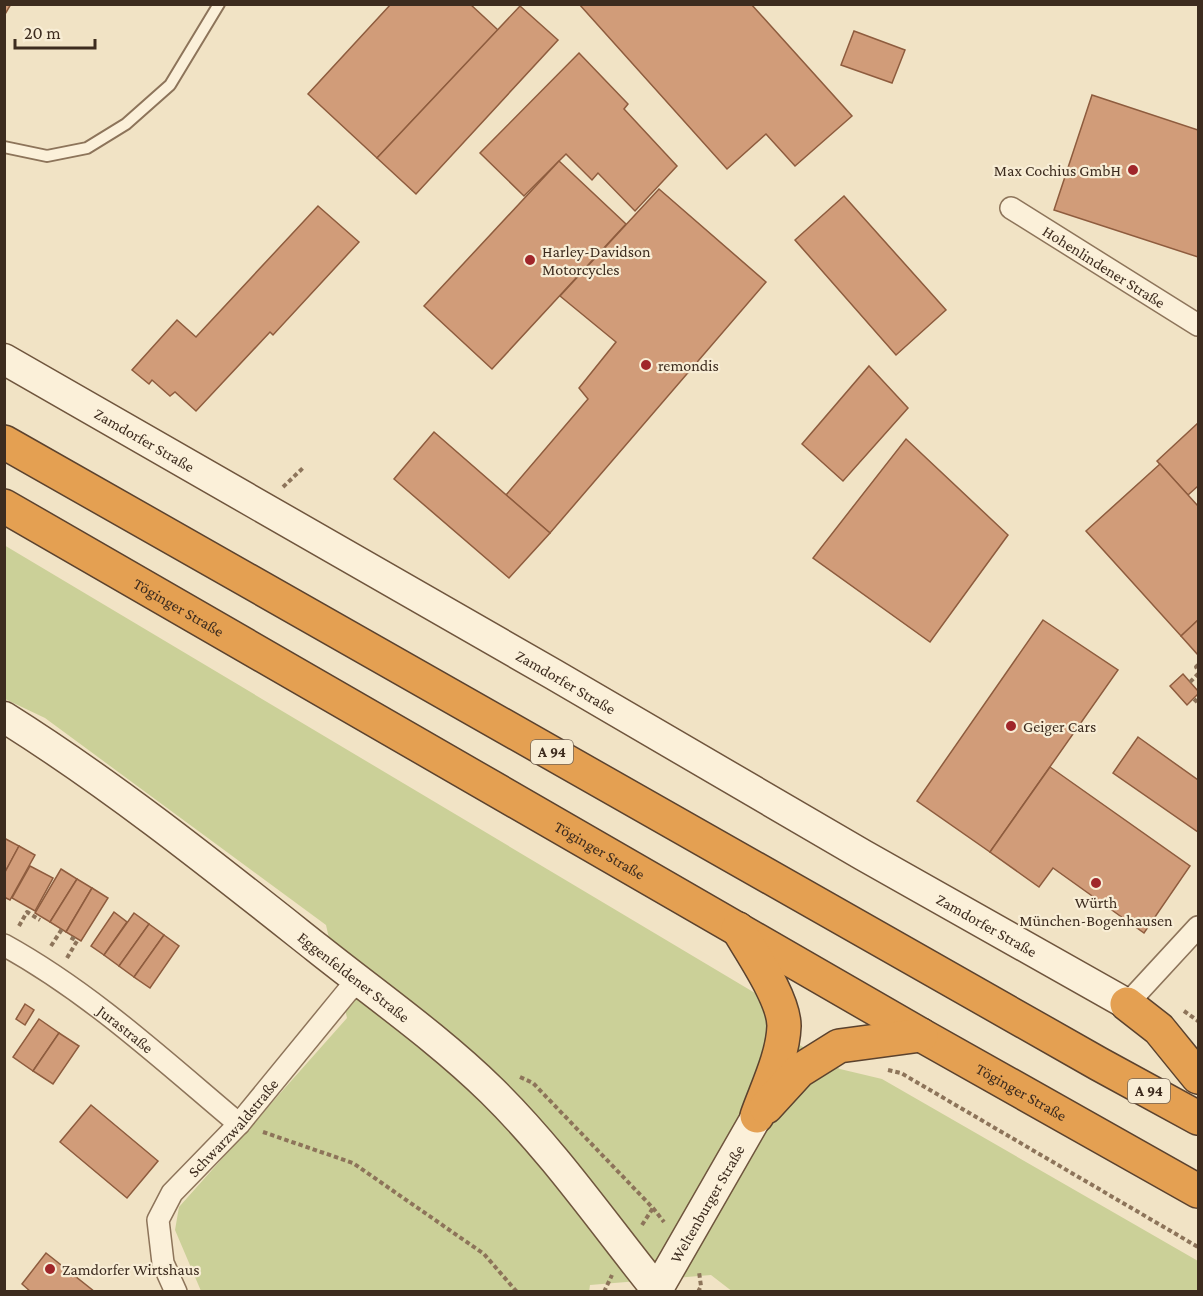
<svg xmlns="http://www.w3.org/2000/svg" width="1203" height="1296" viewBox="0 0 1203 1296" font-family="'Crimson Pro',serif">
<rect width="100%" height="100%" fill="#f1e3c5"/>
<path fill="#cbd098" d="M4 545 760 996 771 1028 840 1069 882 1079 1198 1261V1291L733 1292 711 1275 590 1285 589 1292 201 1291 175 1230 179 1207 347 1018 326 925 45 718 5 699Z"/>
<g fill="#d19c79" stroke="#8e5c3e" stroke-width="1.5">
<path d="M4 4H11L4 16Z"/>
<path d="M391 4H470L498 30 377 158 308 94Z"/>
<path d="M579 4H751L852 116 795 166 766 134 727 169Z"/>
<path d="M520 6 558 40 416 194 377 158Z"/>
<path d="M854 31 905 50 892 83 841 65Z"/>
<path d="M579 53 628 104 624 109 677 166 635 211 598 173 592 180 566 154 524 196 480 153Z"/>
<path d="M1092 95 1198 130V257L1054 210Z"/>
<path d="M559 161 626 224 492 369 424 306Z"/>
<path d="M659 189 766 282 550 533 506 495 588 399 579 388 616 342 560 296Z"/>
<path d="M844 196 946 310 896 355 795 240Z"/>
<path d="M318 206 359 242 273 335 270 332 196 411 175 392 170 396 152 380 149 384 132 370 177 320 196 337Z"/>
<path d="M869 366 908 408 843 481 802 444Z"/>
<path d="M1198 423V486L1188 495 1157 461Z"/>
<path d="M434 432 550 533 509 578 394 479Z"/>
<path d="M906 439 1008 535 930 642 813 558Z"/>
<path d="M1160 464 1198 506V620L1181 636 1086 531Z"/>
<path d="M1043 620 1118 670 990 852 917 801Z"/>
<path d="M1198 620V655L1181 636Z"/>
<path d="M1183 674 1198 691V694L1187 705 1170 686Z"/>
<path d="M1138 737 1198 780V832L1113 773Z"/>
<path d="M1050 767 1190 866 1144 933 1053 868 1039 887 990 852Z"/>
<path d="M4 838 19 846 4 874Z"/>
<path d="M19 846 35 855 10 900 4 897V874Z"/>
<path d="M30 866 53 878 35 911 12 898Z"/>
<path d="M61 869 77 879 50 922 35 913Z"/>
<path d="M77 879 92 888 66 932 50 922Z"/>
<path d="M92 888 108 898 81 941 66 932Z"/>
<path d="M114 912 127 922 104 955 91 946Z"/>
<path d="M134 913 149 924 119 966 104 955Z"/>
<path d="M149 924 164 935 134 977 119 966Z"/>
<path d="M164 935 179 946 150 988 134 977Z"/>
<path d="M25 1004 34 1010 25 1025 16 1019Z"/>
<path d="M39 1019 59 1033 33 1071 13 1057Z"/>
<path d="M59 1033 79 1046 53 1084 33 1071Z"/>
<path d="M91 1105 158 1161 127 1198 60 1142Z"/>
<path d="M46 1253 95 1292H31L22 1284Z"/>
</g>
<g fill="none" stroke-linecap="round" stroke-linejoin="round">
<defs>
<path id="lane" d="M4 147 47 156 87 148 126 124 170 85 219 4"/>
<g id="street">
<path id="s1" d="M1011 208 1198 325"/>
<path id="s2" d="M4 945C91 993 164 1061 239 1124"/>
<path d="M1127 1004 1198 927"/>
<path id="s3" d="M176 1292 163 1263 158 1220 172 1193 239 1124 347 992 360 981"/>
</g>
<g id="secondary">
<path id="s4" d="M4 359 553 674 863 855 1127 1004"/>
<path id="s5" d="M4 717C114 786 216 868 317 948 376 995 439 1039 492 1091 554 1152 603 1223 657 1290"/>
<path id="s6" d="M656 1292 757 1116"/>
</g>
<g id="highway">
<path d="M4 442 1099 1064 1198 1118"/>
<path id="s7" d="M4 506 921 1035 1198 1191"/>
<path d="M738 929C752 953 784 999 784 1026 783 1056 767 1088 757 1116"/>
<path d="M1127 1004 1159 1029 1198 1077"/>
<path d="M766 1107 799 1071 839 1046 921 1035"/>
</g>
</defs>
<use href="#lane" stroke="#8d745a" stroke-width="14"/>
<use href="#street" stroke="#8d745a" stroke-width="24"/>
<use href="#secondary" stroke="#6f553d" stroke-width="33"/>
<use href="#highway" stroke="#5b422e" stroke-width="36"/>
<g stroke="#8d745a" stroke-width="4" stroke-dasharray="4.5 3" stroke-linecap="butt">
<path d="M283 487 304 467"/>
<path d="M1198 665 1196 667 1198 670"/>
<path d="M1190 682 1198 674"/>
<path d="M1194 699 1198 703"/>
<path d="M19 926 27 912 40 920"/>
<path d="M51 946 62 929"/>
<path d="M67 958 77 941 70 937"/>
<path d="M1184 1011 1198 1021"/>
<path d="M888 1070 901 1073 1198 1247"/>
<path d="M520 1077 533 1083 653 1208 664 1222"/>
<path d="M263 1132 353 1163 484 1254 517 1292"/>
<path d="M642 1225 653 1208"/>
<path d="M604 1292 612 1275"/>
<path d="M698 1292 701 1286 699 1272"/>
</g>
<use href="#lane" stroke="#fbf0d9" stroke-width="10"/>
<use href="#street" stroke="#fbf0d9" stroke-width="21"/>
<use href="#secondary" stroke="#fbf0d9" stroke-width="30"/>
<use href="#highway" stroke="#e4a052" stroke-width="33"/>
</g>
<g fill="#a0262a" stroke="#f8edd5" stroke-width="2">
<circle cx="1133" cy="170" r="6"/>
<circle cx="530" cy="260" r="6"/>
<circle cx="646" cy="365" r="6"/>
<circle cx="1011" cy="726" r="6"/>
<circle cx="1096" cy="883" r="6"/>
<circle cx="50" cy="1269" r="6"/>
</g>
<g text-anchor="middle" stroke-width="4.5" stroke-linejoin="round" paint-order="stroke">
<g fill="#f8edd5" stroke="#756656" stroke-width="1.5">
<rect x="531" y="740" width="42" height="24" rx="4.5"/>
<rect x="1128" y="1079" width="42" height="24" rx="4.5"/>
</g>
<g font-size="15" font-weight="bold" fill="#3d2c1f">
<text x="552" y="757">A 94</text>
<text x="1149" y="1096">A 94</text>
</g>
<g font-size="16" fill="#3d2c1f" stroke="#f8edd5" text-anchor="start">
<text x="1121" y="176" text-anchor="end">Max Cochius GmbH</text>
<text x="542" y="257">Harley-Davidson<tspan x="542" dy="18">Motorcycles</tspan></text>
<text x="658" y="371">remondis</text>
<text x="1023" y="732">Geiger Cars</text>
<text x="1096" y="908" text-anchor="middle">Würth<tspan x="1096" dy="18">München-Bogenhausen</tspan></text>
<text x="62" y="1275">Zamdorfer Wirtshaus</text>
</g>
<g font-size="16" fill="#3d2c1f" stroke="#f8edd5">
<text dy="6" stroke="none"><textPath href="#s1" startOffset="110">Hohenlindener Straße</textPath></text>
<text dy="6" stroke="none"><textPath href="#s4" startOffset="162">Zamdorfer Straße</textPath></text>
<text dy="6" stroke="none"><textPath href="#s7" startOffset="202">Töginger Straße</textPath></text>
<text dy="6" stroke="none"><textPath href="#s4" startOffset="648">Zamdorfer Straße</textPath></text>
<text dy="6" stroke="none"><textPath href="#s7" startOffset="688">Töginger Straße</textPath></text>
<text dy="6" stroke="none"><textPath href="#s4" startOffset="1134">Zamdorfer Straße</textPath></text>
<text dy="6" stroke="none"><textPath href="#s5" startOffset="436">Eggenfeldener Straße</textPath></text>
<text dy="6" stroke="none"><textPath href="#s2" startOffset="148">Jurastraße</textPath></text>
<text dy="6" stroke="none"><textPath href="#s7" startOffset="1174">Töginger Straße</textPath></text>
<text dy="6" stroke="none"><textPath href="#s3" startOffset="195">Schwarzwaldstraße</textPath></text>
<text dy="6" stroke="none"><textPath href="#s6" startOffset="102">Weltenburger Straße</textPath></text>
</g>
</g>
<rect width="1203" height="1296" fill="none" stroke="#3d2c1f" stroke-width="12"/>
<path d="M15 39v9h80v-9" fill="none" stroke="#3d2c1f" stroke-width="3"/>
<text x="24" y="39" font-size="18" fill="#3d2c1f" stroke="#f8edd5" stroke-width="4.5" paint-order="stroke">20 m</text>
</svg>
